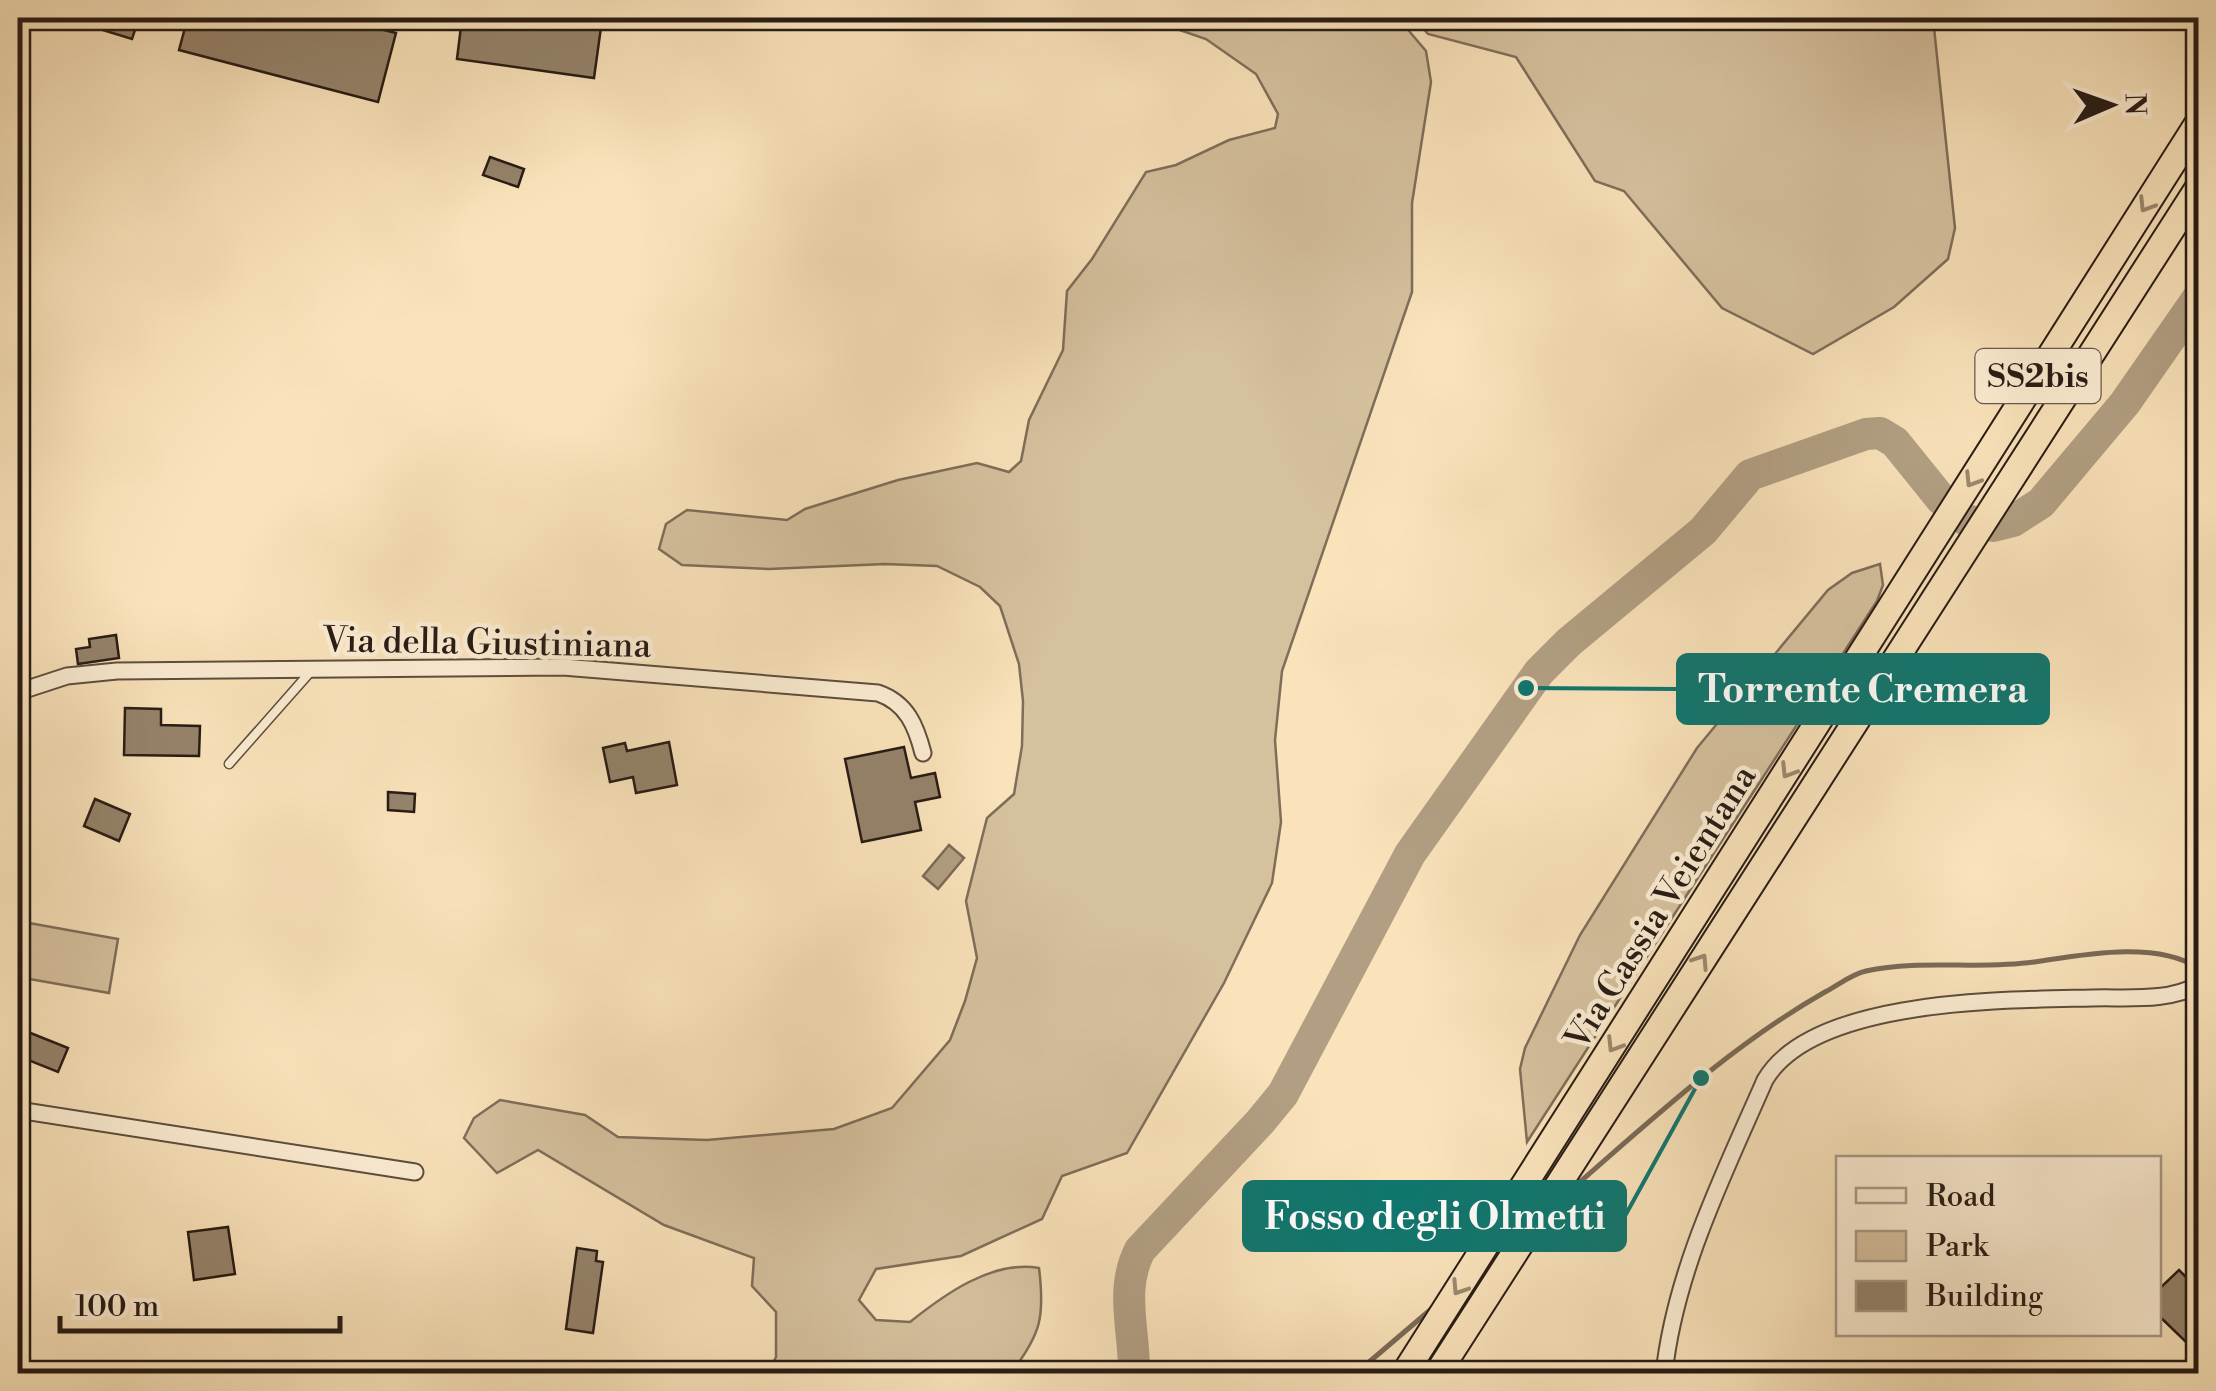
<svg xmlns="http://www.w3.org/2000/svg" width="2216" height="1391" viewBox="0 0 2216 1391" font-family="'Libre Bodoni',serif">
<rect width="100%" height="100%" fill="#fae3bb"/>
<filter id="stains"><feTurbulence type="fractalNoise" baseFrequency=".002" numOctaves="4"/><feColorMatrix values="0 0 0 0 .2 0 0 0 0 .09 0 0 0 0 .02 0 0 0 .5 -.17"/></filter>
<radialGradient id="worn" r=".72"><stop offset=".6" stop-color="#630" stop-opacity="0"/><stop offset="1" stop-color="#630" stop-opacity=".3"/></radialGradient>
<g fill="#d6c19f" stroke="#7e6e5a" stroke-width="2.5">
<path d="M1145 18H1398L1426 51 1431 82 1412 203V292L1282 671 1275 740 1281 822 1272 883 1224 983 1127 1153 1062 1176 1042 1219 961 1256 876 1269 859 1300 876 1320 910 1322C945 1294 992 1260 1039 1268 1045 1317 1041 1334 1011 1373H768L776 1357V1312L752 1286 754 1258 664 1225 538 1150 497 1173 464 1138 474 1118 500 1100 585 1115 618 1137 707 1140 834 1129 892 1108 950 1040 965 1001 977 958 966 901 987 818 1014 794 1022 746 1023 701 1019 664 1000 606 980 587 937 566 885 564 769 569 682 565 659 549 666 524 687 510 787 520 805 509 898 480 977 463 1009 472 1021 461 1029 420 1063 350 1067 291 1092 259 1146 172 1176 165 1229 140 1275 128 1278 114 1256 74 1206 39Z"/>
<path d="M1414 18H1933L1955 228 1948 259 1894 307 1813 354 1722 308 1624 191 1595 181 1516 57 1428 34Z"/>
<path d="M1880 564 1883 585 1877 601 1527 1142 1520 1069 1525 1048 1580 935 1697 748 1828 590 1852 573Z"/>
<path d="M18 921 118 939 109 993 18 977Z"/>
</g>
<path fill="#b29f83" stroke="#7a6a57" stroke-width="2.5" d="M949 845 964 858 938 889 923 876Z"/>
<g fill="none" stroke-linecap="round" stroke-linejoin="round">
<g stroke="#7a6a57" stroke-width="5">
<path d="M1566 1194C1648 1123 1730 1046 1825 992 1838 985 1852 974 1866 971 1921 959 1978 970 2034 962 2081 955 2156 940 2198 968"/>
<path d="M1355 1374 1436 1305"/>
</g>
<path stroke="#b29f83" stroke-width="32" d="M1134 1374C1135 1331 1119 1290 1140 1250L1260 1122 1283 1094 1410 854 1539 672 1569 642 1703 531 1750 475 1866 434 1880 433 1895 442 1941 499 1966 520 1993 526 2013 521 2041 503 2125 403 2198 298"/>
</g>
<g fill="#95836b" stroke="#271b15" stroke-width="2.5">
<path d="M74 18H139L132 39 73 21Z"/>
<path d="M198 18H335L396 33 378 102 179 50 186 24 196 27Z"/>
<path d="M462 18 602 20 594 78 457 59Z"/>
<path d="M490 157 524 169 518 187 483 175Z"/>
<path d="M116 635 119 658 78 664 76 649 90 647 89 639Z"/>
<path d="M125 708 161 709V725L200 726 199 756 124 755Z"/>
<path d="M669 742 677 785 636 793 633 777 610 782 603 748 625 743 627 751Z"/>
<path d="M904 747 911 778 935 773 940 797 915 802 921 830 862 842 845 759Z"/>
<path d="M388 792 415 794 414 812 388 810Z"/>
<path d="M95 799 130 814 119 841 84 826Z"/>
<path d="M18 1028 68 1048 58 1072 18 1056Z"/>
<path d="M228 1227 235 1274 194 1280 188 1232Z"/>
<path d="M577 1248 597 1251 596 1261 603 1262 593 1333 566 1329Z"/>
<path d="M2179 1270 2198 1289V1328L2185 1341 2158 1315V1290Z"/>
</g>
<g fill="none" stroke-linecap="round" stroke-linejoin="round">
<defs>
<path id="service" d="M229 764 312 670"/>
<g id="minor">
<path d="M18 692 67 676 117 671 563 667 878 693C907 703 916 726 923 753"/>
<path d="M18 1110 415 1172"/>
<path d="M1664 1374C1675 1271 1724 1174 1765 1080 1813 998 2007 1000 2092 998 2127 997 2168 1002 2198 985"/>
</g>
<g id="trunk">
<path d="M1404 1374 2198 123"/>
<path d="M1437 1374 2198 188"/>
</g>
</defs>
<use href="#service" stroke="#5c4d3e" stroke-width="11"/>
<use href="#minor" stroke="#5c4d3e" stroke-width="19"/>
<use href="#trunk" stroke="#271b15" stroke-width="29"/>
<use href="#service" stroke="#fcedd3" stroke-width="8"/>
<use href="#minor" stroke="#fcedd3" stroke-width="15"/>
<use href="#trunk" stroke="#fae3bb" stroke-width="25"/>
</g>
<defs><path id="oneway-chevron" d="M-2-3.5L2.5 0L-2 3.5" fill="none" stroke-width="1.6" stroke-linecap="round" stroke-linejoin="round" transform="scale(2.5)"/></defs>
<g stroke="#9b8970">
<use href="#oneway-chevron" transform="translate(2146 205) rotate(122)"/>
<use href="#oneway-chevron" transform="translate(1972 480) rotate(122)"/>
<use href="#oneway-chevron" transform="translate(1788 771) rotate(122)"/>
<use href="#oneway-chevron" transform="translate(1701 961) rotate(-57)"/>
<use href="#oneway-chevron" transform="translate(1614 1045) rotate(122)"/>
<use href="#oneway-chevron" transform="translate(1459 1288) rotate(123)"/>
</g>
<g text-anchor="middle" stroke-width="9" stroke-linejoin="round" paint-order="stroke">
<rect fill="#fcedd3" stroke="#675a4e" stroke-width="2.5" x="1975.5" y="349" width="125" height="54" rx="8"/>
<g font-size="32" font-weight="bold" fill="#271b15">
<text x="2038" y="387">SS2bis</text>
</g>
<g font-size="35" fill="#271b15" stroke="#fcedd3">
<text transform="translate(487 642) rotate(1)" y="12">Via della Giustiniana</text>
<text transform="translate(1660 907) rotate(-58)" y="12">Via Cassia Veientana</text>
</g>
</g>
<path fill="none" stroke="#0f766e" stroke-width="4" d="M1526 688L1678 689M1701 1078L1625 1216"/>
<g fill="#0f766e" stroke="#fcedd3" stroke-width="4">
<circle cx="1526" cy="688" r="10"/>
<circle cx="1701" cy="1078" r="10"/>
</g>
<g fill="#0f766e" stroke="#0f766e" stroke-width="4">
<rect x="1678" y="655" width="370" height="68" rx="10"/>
<rect x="1244" y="1182" width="381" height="68" rx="10"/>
</g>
<g font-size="38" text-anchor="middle" font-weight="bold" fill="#fff">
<text x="1863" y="702">Torrente Cremera</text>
<text x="1435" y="1229">Fosso degli Olmetti</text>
</g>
<rect width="2216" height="1391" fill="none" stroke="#fae3bb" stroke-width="60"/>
<rect x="20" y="20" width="2176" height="1351" fill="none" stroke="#271b15" stroke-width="5"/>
<rect x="30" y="30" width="2156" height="1331" fill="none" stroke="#271b15" stroke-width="2.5"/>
<rect x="1836" y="1156" width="325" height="180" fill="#fcedd3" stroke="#a79987" stroke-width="2.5"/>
<rect x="1856" y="1188" width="50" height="15" fill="#fcedd3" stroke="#a79987" stroke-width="2.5"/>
<text x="1926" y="1206" font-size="30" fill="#271b15">Road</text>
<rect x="1856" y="1231" width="50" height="30" fill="#d6c19f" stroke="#a79987" stroke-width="2.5"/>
<text x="1926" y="1256" font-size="30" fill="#271b15">Park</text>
<rect x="1856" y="1281" width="50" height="30" fill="#95836b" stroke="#a79987" stroke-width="2.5"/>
<text x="1926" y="1306" font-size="30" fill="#271b15">Building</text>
<g transform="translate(2111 105) rotate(88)" stroke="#fcedd3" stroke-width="8" paint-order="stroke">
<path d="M0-8L18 38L0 25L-18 38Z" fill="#271b15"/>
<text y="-15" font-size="28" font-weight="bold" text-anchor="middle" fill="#271b15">N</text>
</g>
<path d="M60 1316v15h280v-15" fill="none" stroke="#271b15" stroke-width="5"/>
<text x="75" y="1316" font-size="30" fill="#271b15" stroke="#fcedd3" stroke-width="8" paint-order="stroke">100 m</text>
<rect width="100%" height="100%" filter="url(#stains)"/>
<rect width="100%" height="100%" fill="url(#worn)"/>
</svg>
